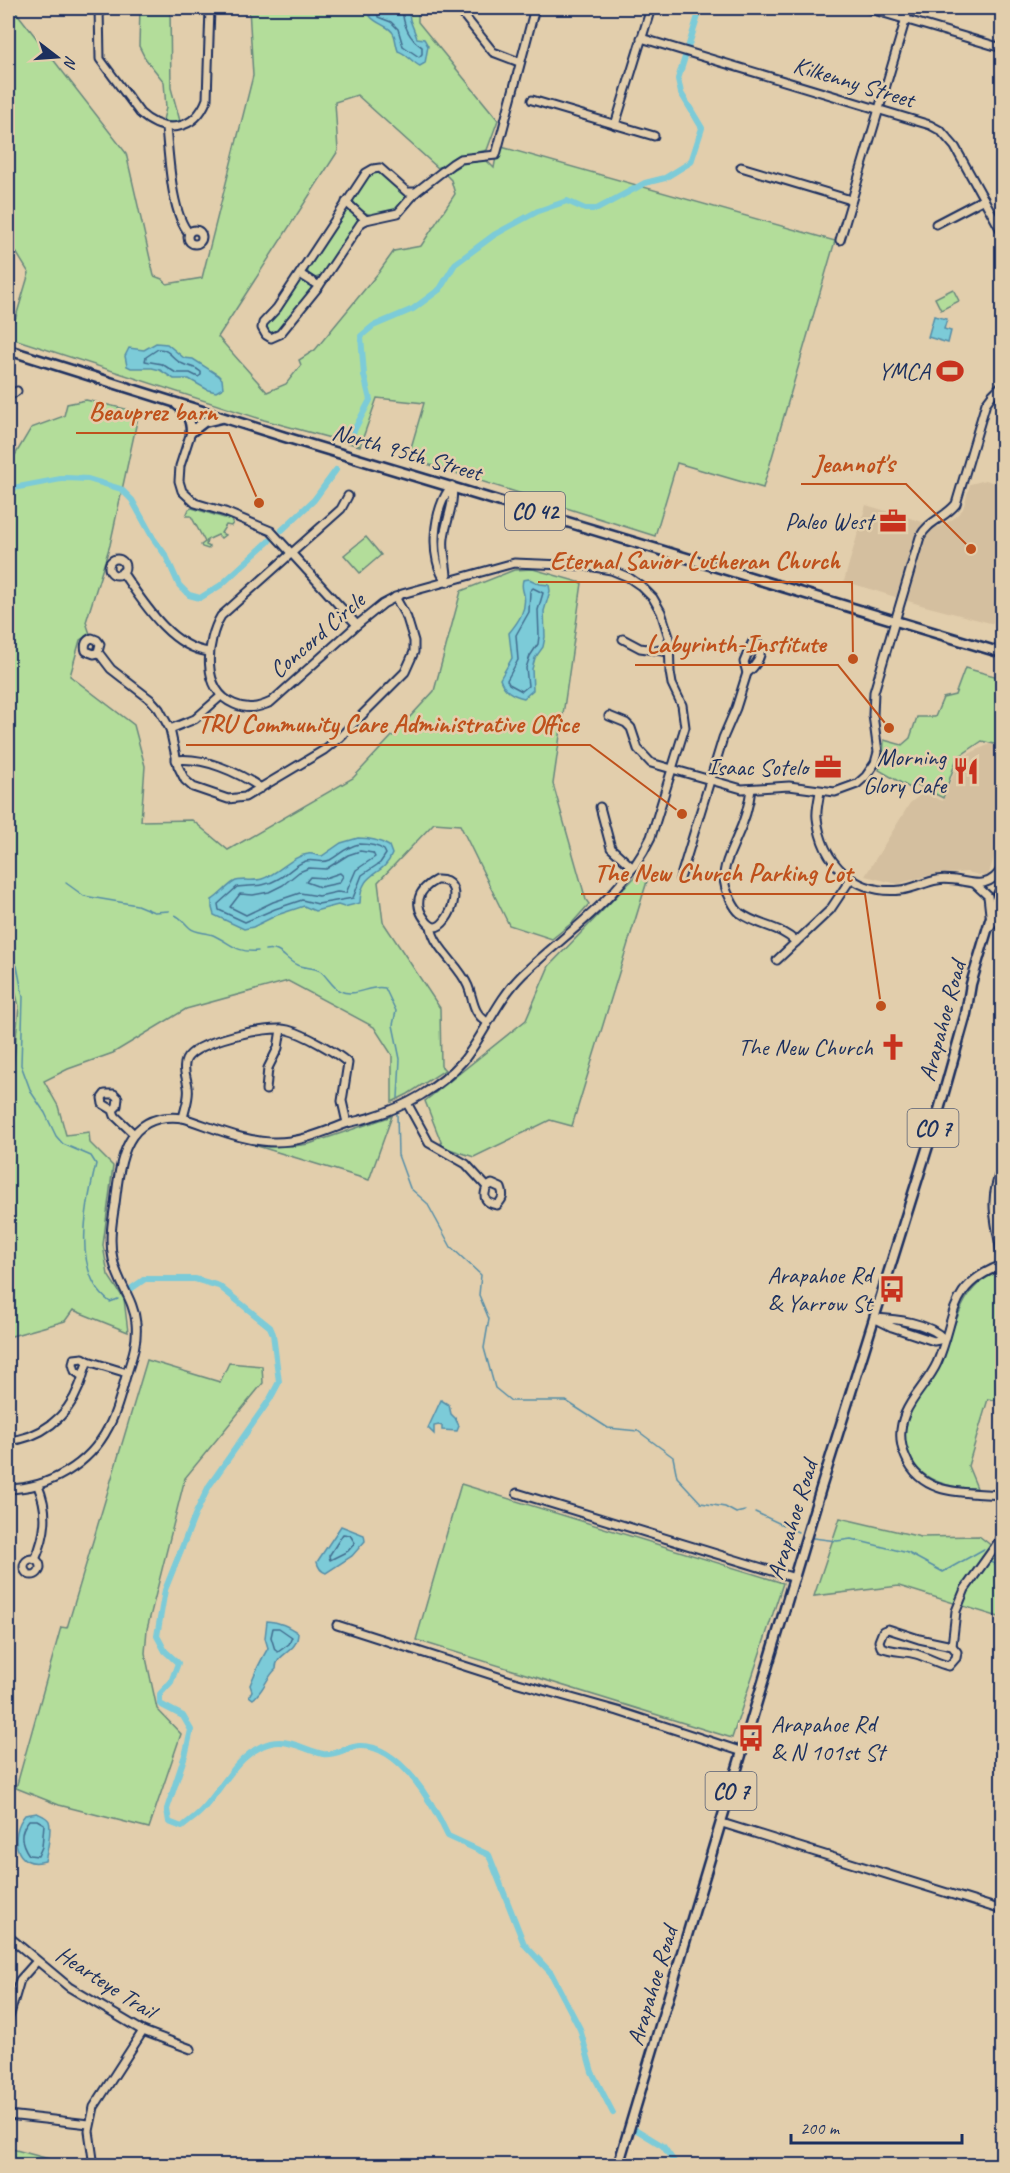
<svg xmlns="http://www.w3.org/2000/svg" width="1010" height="2173" viewBox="0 0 1010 2173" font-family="Caveat,sans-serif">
<rect width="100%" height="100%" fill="#e2ceac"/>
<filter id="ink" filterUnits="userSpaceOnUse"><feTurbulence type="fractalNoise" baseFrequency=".0167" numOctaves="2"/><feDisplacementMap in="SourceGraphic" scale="12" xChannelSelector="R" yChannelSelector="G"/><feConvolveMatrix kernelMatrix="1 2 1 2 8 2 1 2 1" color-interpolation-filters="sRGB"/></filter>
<g filter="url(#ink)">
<g fill="#d4bf9f">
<path d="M986 480 1002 486V626L921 605 844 581 866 505 939 527 953 519 963 509 970 484Z"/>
<path d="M990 744 1002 748V830L988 877 967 872 927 876 898 884 865 876 910 803 923 793 943 801 960 758Z"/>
</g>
<g fill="#b3dd9a" stroke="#67867c" stroke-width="1.5">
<path d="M8 8H13L126 153 154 276 162 279 167 284 202 278 253 76 249 8H418V22L498 120 487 150 454 158 438 168 357 95 335 102 338 151 218 337 267 392 286 384 301 365 299 360 315 350 379 272 394 251 421 246 455 194 451 180 445 174 462 164 486 160 494 168 498 146 835 241 763 488 677 463 655 536 408 458 424 403 377 398 360 446 264 420 8 337V324L10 325 15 320 29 273 8 239Z"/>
<path d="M140 8H170L171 88 180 121 169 123 163 120 166 108 164 82 145 58 139 46Z"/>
<path d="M382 171 405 194 406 198C394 220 365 223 352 199 361 186 366 172 382 171Z"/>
<path d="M348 209 357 215 358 222 322 276 315 278 308 273 307 267 343 210Z"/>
<path d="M303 279 311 284V291L280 329 273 333H269L265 326 298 281Z"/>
<path d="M953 289 959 301 941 310 935 298Z"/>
<path d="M86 400 139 412 110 545 86 622 90 634 80 640 70 676 134 725 145 766 141 821 192 820 228 850 353 778 434 691 461 591 514 570 533 569 582 583 553 784 586 900 589 904 573 922 552 939 509 925 460 825 434 823 378 882 383 922 440 1008 441 1066 445 1070 408 1094 392 1102V1055L374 1027 288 981 186 1009 113 1053 68 1069 44 1081 58 1106 66 1135 89 1132 90 1143 113 1166 103 1245 108 1275 124 1299 128 1332 73 1310 65 1321 8 1337 10 1101 19 1006 11 975 8 974V467L31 428 64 416 67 404Z"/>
<path d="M192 508 231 520 233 523 231 526 226 525 221 533 225 535 221 538 218 535 207 540 206 545 210 547 208 549 202 547 201 545 205 542 191 516H186L189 509Z"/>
<path d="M366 537 381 555 360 573 344 555Z"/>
<path d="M965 668 1002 678V746L982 741 957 758 943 798 914 783 910 788 879 770 883 760 884 740 902 745 910 738 917 717H935L943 698 955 695Z"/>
<path d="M636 876 648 878 572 1126 550 1120 474 1157 443 1147 425 1101 526 1020 549 966Z"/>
<path d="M392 1116 369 1180 254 1145 294 1146 309 1144Z"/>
<path d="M1002 1271V1401L988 1399 968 1466 977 1488C966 1488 951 1487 941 1483 911 1473 896 1442 909 1413 916 1396 930 1382 938 1366 956 1331 958 1283 1002 1271Z"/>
<path d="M147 1360 220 1382 229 1363 262 1366 263 1383 185 1478 147 1629 145 1653 157 1709 181 1734 149 1828 59 1805 16 1788 61 1627 67 1628Z"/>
<path d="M461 1484 783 1583 732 1738 416 1640Z"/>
<path d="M840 1518 921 1537 979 1536 1002 1554V1618L899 1586 814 1596Z"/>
<path d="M8 2147 16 2150 71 2165H8Z"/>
</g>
<g fill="#7ccbd8" stroke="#558da7" stroke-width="1.5">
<path d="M371 8H408L410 20 417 38 424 39 428 46 425 63 420 66C412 62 407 54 398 51 396 46 396 40 394 35 391 26 377 25 370 16Z"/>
<path d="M934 316 947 319 944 329 951 331 948 343 928 337Z"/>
<path d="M156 343 167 344 184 358 193 359 218 375 222 379 223 388 216 392 208 390 189 379H174L160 370 152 368H131L127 366 125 356 129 348 144 350Z"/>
<path d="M529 579 540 584 549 585 550 591 544 611 545 637 543 647 535 658 532 669 533 690 524 698C512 695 504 691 500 679L512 658 509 633C518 622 527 610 524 595 523 589 521 587 523 580Z"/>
<path d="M358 838C370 838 379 840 389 846L392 854C383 878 361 869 360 903L344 907 338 905 315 911 304 906 277 915 253 927 244 929 214 915 212 908V900C220 895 227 886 234 882 241 878 253 882 262 879 279 874 291 856 308 854 312 853 318 856 322 856L341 843Z"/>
<path d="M441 1400 449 1405 451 1414 455 1418 459 1426 457 1431 442 1430V1426L439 1425 434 1426V1434L428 1428Z"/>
<path d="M341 1526 364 1535 365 1541 352 1556 326 1573C320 1571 318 1567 317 1562Z"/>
<path d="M267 1621C280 1622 288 1626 298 1633 298 1653 275 1653 276 1669 266 1678 264 1691 253 1699L249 1696 252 1691 250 1685C255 1672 261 1660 268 1648L265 1638Z"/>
<path d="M37 1813C41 1815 47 1817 49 1821 52 1829 47 1853 45 1861 14 1870 9 1834 25 1815Z"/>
</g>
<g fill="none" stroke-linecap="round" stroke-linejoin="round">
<g stroke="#426d8f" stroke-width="1.5">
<path d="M377 8 378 17 391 22 398 29 403 46 419 57 422 54V47C408 38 403 25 402 8"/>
<path d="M158 349C171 349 172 360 183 364 191 368 193 365 201 372V375L198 377 190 373H176L162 364 145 361 146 357Z"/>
<path d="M533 588 543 593 538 610 539 636 538 644 530 656 526 668 528 686 522 691 509 684 507 680 518 660 516 635 529 612 530 591Z"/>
<path d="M359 844C368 844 377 845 384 850L386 854 380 863 362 875 353 898 318 904 302 900 275 909 245 922 219 910 218 904 237 887C252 885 263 888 278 879 288 874 295 864 306 861 314 859 321 864 330 860 342 853 344 848 359 844Z"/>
<path d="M360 851 373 853 375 857 356 870 346 893 337 892 319 896 300 893 273 902 246 915 230 907 240 894 253 895 269 892 283 885 299 872 309 868 326 869 348 855Z"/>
<path d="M340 873 343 876 339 883 320 887 306 882 310 877 325 878Z"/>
<path d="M343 1534 350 1535 355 1543 348 1551 330 1560 329 1556Z"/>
<path d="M273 1628H279L292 1637 289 1644 278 1652 275 1650 271 1637Z"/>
<path d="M29 1820H37L44 1824 42 1847 38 1856 29 1855C20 1842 19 1832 29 1820Z"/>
</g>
<g stroke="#558da7" stroke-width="1.5">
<path d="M66 883 84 896 137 905 154 912 169 911"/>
<path d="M175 915C182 918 184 923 190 928 195 933 206 932 213 935 231 943 235 953 258 951"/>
<path d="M265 950C281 947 284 959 297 965 304 968 314 967 320 971 327 976 332 987 340 991 357 998 369 984 385 988L396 1011 393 1025 400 1059 398 1098"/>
<path d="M8 954 17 966 23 997 21 1065 31 1092 45 1113 56 1136 63 1144 91 1156 96 1164C86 1205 71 1273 110 1302L118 1299"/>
<path d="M397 1114 398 1155 410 1188 427 1203 451 1247 481 1275 479 1295 489 1319 484 1348 495 1388 511 1401H566L608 1428 638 1431 673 1457 677 1477 701 1503 725 1507 736 1513 745 1511"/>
<path d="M755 1512 798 1532"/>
<path d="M813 1538 837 1541 851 1539 908 1553 943 1572 984 1549"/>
<path d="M993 1555 990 1562 1002 1567"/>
</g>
<g stroke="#7ccbd8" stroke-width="6">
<path d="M350 438 370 400 364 375 361 336 373 326 413 309 440 289 455 264 494 235 538 211 567 201 585 209H597L645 183 665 178 691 162 702 128 681 93 678 79 698 16 697 8"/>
<path d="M8 489 66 478 88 479 121 489 132 500 153 538 166 556 179 585 189 595 200 598 221 585 269 541"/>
<path d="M282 530 314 500 336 470"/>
<path d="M132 1288 145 1279H195L219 1286 270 1327 273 1334 279 1382 270 1399 209 1486 195 1515 165 1590 157 1636 165 1651 178 1663 171 1682 160 1694V1704L183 1716 191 1730 186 1752 167 1809 169 1822 182 1827C189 1821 197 1816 203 1809 222 1788 235 1759 262 1746 285 1735 301 1749 323 1754 335 1756 347 1747 359 1746 400 1744 433 1804 448 1836L489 1855 524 1944 551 1973 580 2029 592 2072 613 2113"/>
<path d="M635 2129 663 2146 677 2166"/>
</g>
<defs>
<g id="minor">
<path d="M99 8 100 59 140 113C164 135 195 131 207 99L210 8"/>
<path d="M458 8 493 52 519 62"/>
<path d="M867 8 1002 48"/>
<path d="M641 38 930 125 941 131 955 147 1002 232"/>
<path d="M532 100 654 136"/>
<path d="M615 125 651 8"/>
<path d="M166 128C169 155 171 214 189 233"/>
<path d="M741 167 851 200"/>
<path d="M416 192H407L380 168 373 169 366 173 277 308 263 323 262 328 266 335 271 338 280 334 319 286 361 223 366 220 398 213 416 192 452 164 460 159 496 155 535 8"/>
<path d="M346 202 366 220"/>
<path d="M936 224 984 199"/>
<circle cx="195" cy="237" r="7"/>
<path d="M840 240 909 8"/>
<path d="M300 274 319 286"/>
<path d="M8 397 17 391"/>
<path d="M191 432 180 466 179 481 182 491 195 503 225 512 271 531 357 625"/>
<circle cx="117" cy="567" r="8"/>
<path d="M122 572C143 602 170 647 209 652"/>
<path d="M447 582C428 561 433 506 452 486"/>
<path d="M447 582C448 567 442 553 444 538 446 520 455 504 452 486"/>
<path d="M623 639 640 648 670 652"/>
<path d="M752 643 760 645C763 656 755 667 747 673L744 662Z"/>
<path d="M98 652 94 654 86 651C84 645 86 640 92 638L97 640 100 644 98 652 111 669 151 700 159 709 170 729 178 766 185 780 193 787 228 799 245 797 324 750 339 738 405 672 414 652V641L407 618 395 597"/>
<path d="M609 716 626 723 631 728 638 749 651 763 742 789 789 786 835 792 857 784 866 776 875 763 878 752 873 715 874 692 920 537C928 521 945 518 956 504L986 403 992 395 1002 385"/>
<path d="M170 729 195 719 221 696"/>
<path d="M176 760C204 757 238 772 261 788"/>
<path d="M751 789C749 806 744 822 737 837 728 859 717 874 730 898 733 904 735 909 740 913 759 927 779 925 796 942"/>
<path d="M820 791C819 800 816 809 817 818 822 863 855 895 901 890 913 889 925 882 937 880 963 875 985 897 1002 868"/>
<path d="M600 807 611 848 633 868"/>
<path d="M680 879 723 738 736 708 747 673"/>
<path d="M436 880C469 878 449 927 435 927 431 927 430 925 427 922 413 905 417 890 436 880Z"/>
<path d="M975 884 988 896 990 914"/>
<path d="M431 926C434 949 459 964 468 986 474 1001 472 1012 487 1022"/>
<path d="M989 928 1002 910"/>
<path d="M777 960 830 910 850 880"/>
<path d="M266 1090 268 1068 278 1048 281 1029"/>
<path d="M407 1103 429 1143 466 1164 487 1187C482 1198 486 1203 497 1205 503 1199 504 1196 501 1188L492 1184 487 1187"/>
<path d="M113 1110 103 1104 102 1098 105 1094H114L118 1098 117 1106 113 1110 115 1116 134 1134"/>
<path d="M183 1118C185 1108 190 1097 188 1087 187 1078 182 1069 186 1060 195 1041 268 1025 288 1030 304 1034 336 1052 348 1063L342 1101 347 1123"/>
<path d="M1002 1167C986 1207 998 1222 1002 1262"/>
<path d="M1002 1265C946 1286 957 1318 937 1363 929 1381 913 1395 905 1414 899 1429 899 1443 906 1458 922 1497 967 1492 1002 1495"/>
<path d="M874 1318C896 1319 928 1322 944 1339L934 1341 892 1327Z"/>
<path d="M82 1376 75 1371 73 1364 74 1359 83 1358 88 1361"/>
<path d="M8 1441C40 1438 67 1418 79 1387 83 1378 84 1369 88 1361L127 1373"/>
<path d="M8 1489C49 1488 89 1465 108 1428 117 1412 121 1394 126 1376 132 1358 138 1342 136 1323 134 1299 117 1282 113 1259 109 1241 112 1222 115 1204 120 1160 125 1111 183 1118 212 1127 244 1142 275 1142 301 1142 321 1133 345 1124 353 1121 363 1120 371 1117 405 1107 439 1088 463 1061 485 1034 496 1001 522 975 567 932 624 896 651 837L685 727 682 705 672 684 670 672 669 637 661 612 653 598 641 586 628 577 611 570 589 566 514 563 402 594 383 604 357 625 271 702C258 708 247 710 234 704 201 690 206 641 221 616L341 509 348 496"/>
<path d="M517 1493 795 1578"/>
<circle cx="32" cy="1567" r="8"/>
<path d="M35 1560C46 1534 49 1512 38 1486"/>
<path d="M337 1625 511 1681 618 1711 743 1752"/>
<path d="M888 1629 919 1639 952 1646 957 1652 956 1658 949 1666C938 1664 927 1657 916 1654 905 1651 892 1652 881 1647L879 1641 883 1631Z"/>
<path d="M952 1646 956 1611 965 1589 1002 1537"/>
<path d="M722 1823 1002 1910"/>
<path d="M8 1936 69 1987 143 2031 191 2049"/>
<path d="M8 2021 20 1980 37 1961"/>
<path d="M8 2115 89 2124"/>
<path d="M94 2166 89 2131 94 2107 143 2031"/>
</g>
<g id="major">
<path d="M8 350 285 437 1002 653"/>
<path d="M177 405C187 412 191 420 191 432"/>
<path d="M191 432 204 422 221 418"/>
<path d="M618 2166 821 1488 937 1117 966 1014 971 984 996 900 1002 887"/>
</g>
</defs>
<use href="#minor" stroke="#1b2f5e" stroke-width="11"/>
<use href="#major" stroke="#1b2f5e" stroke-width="13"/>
<use href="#minor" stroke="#e2ceac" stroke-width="7"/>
<use href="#major" stroke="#e2ceac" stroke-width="8"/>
</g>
</g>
<defs>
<symbol id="stadium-bare" viewBox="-9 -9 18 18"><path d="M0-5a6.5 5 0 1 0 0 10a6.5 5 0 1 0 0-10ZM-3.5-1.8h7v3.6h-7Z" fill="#c8321e" stroke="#e2ceac" stroke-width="2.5" paint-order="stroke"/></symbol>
<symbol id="office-bare" viewBox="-9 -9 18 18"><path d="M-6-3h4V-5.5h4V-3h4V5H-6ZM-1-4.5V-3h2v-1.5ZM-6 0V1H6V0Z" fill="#c8321e" stroke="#e2ceac" stroke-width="2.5" paint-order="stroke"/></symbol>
<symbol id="restaurant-bare" viewBox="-9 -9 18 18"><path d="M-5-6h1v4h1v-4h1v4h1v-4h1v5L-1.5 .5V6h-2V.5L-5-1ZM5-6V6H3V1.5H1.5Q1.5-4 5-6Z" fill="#c8321e" stroke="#e2ceac" stroke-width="2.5" paint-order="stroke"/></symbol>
<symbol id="church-bare" viewBox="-9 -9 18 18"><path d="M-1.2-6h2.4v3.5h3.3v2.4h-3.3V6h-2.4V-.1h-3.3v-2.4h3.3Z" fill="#c8321e" stroke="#e2ceac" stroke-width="2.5" paint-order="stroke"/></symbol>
<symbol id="bus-bare" viewBox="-9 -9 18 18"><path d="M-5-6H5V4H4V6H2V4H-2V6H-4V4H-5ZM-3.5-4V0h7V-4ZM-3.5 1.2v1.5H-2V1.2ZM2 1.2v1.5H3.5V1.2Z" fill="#c8321e" stroke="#e2ceac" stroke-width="2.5" paint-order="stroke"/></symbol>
</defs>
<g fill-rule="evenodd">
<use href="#stadium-bare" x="931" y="352" width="38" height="38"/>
<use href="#office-bare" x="874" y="502" width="38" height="38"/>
<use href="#office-bare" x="809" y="748" width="38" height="38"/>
<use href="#restaurant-bare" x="947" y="752" width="38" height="38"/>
<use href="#church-bare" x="874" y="1028" width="38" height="38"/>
<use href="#bus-bare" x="873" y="1270" width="38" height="38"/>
<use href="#bus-bare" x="732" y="1719" width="38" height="38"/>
</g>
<g text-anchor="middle" stroke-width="5" stroke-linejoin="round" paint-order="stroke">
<g fill="#e2ceac" stroke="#575f75" stroke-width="1.5">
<rect x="505" y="492" width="60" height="38" rx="4.5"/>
<rect x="907.5" y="1109" width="51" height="38" rx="4.5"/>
<rect x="705.5" y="1772" width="51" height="38" rx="4.5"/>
</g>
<g font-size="22" font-weight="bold" fill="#1b2f5e">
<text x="535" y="519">CO 42</text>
<text x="933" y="1136">CO 7</text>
<text x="731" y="1799">CO 7</text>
</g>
<g font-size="24" fill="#1b2f5e" stroke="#e2ceac">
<text transform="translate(854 82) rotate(17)" y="8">Kilkenny Street</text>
<text transform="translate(407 452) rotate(16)" y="8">North 95th Street</text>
<text transform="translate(317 635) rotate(-41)" y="8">Concord Circle</text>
<text transform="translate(942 1021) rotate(-75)" y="8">Arapahoe Road</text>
<text transform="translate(792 1520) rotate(-73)" y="8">Arapahoe Road</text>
<text transform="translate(106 1982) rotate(33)" y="8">Hearteye Trail</text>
<text transform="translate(652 1986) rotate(-73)" y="8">Arapahoe Road</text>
</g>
<g font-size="24" fill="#1b2f5e" stroke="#e2ceac" text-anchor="end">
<text x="930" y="379">YMCA</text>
<text x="873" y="529">Paleo West</text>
<text x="946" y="765">Morning<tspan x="946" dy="28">Glory Cafe</tspan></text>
<text x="808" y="775">Isaac Sotelo</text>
<text x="873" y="1055">The New Church</text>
<text x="872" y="1283">Arapahoe Rd<tspan x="872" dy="28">&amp; Yarrow St</tspan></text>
<text x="771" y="1732" text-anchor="start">Arapahoe Rd<tspan x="771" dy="28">&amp; N 101st St</tspan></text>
</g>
</g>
<path fill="none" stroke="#bf511c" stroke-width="2" d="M259 503L229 433H76M971 549L906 484H801M853 659L852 582H538M889 728L838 665H635M682 814L590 745H186M881 1006L865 894H581"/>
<g fill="#bf511c" stroke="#e2ceac" stroke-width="2">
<circle cx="259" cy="503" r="6"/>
<circle cx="971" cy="549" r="6"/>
<circle cx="853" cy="659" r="6"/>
<circle cx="889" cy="728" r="6"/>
<circle cx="682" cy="814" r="6"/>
<circle cx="881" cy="1006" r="6"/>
</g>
<g font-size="26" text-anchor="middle" font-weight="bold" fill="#bf511c" stroke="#e2ceac" stroke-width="5" stroke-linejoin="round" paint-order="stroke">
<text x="153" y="420">Beauprez barn</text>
<text x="854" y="472">Jeannot's</text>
<text x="695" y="569">Eternal Savior Lutheran Church</text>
<text x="736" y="652">Labyrinth-Institute</text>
<text x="388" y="732">TRU Community Care Administrative Office</text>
<text x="723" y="881">The New Church Parking Lot</text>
</g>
<rect width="1010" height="2173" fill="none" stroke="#e2ceac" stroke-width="30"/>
<rect x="15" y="15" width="980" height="2143" fill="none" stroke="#1b2f5e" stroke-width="2" filter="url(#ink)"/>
<g transform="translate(57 57) rotate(107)" stroke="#e2ceac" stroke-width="4.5" paint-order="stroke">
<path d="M0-4.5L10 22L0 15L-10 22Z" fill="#1b2f5e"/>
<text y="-9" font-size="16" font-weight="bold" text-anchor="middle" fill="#1b2f5e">N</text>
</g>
<path d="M791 2134v9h171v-9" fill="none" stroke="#1b2f5e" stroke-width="3"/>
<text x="800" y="2134" font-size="18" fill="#1b2f5e" stroke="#e2ceac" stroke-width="4.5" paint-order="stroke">200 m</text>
</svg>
